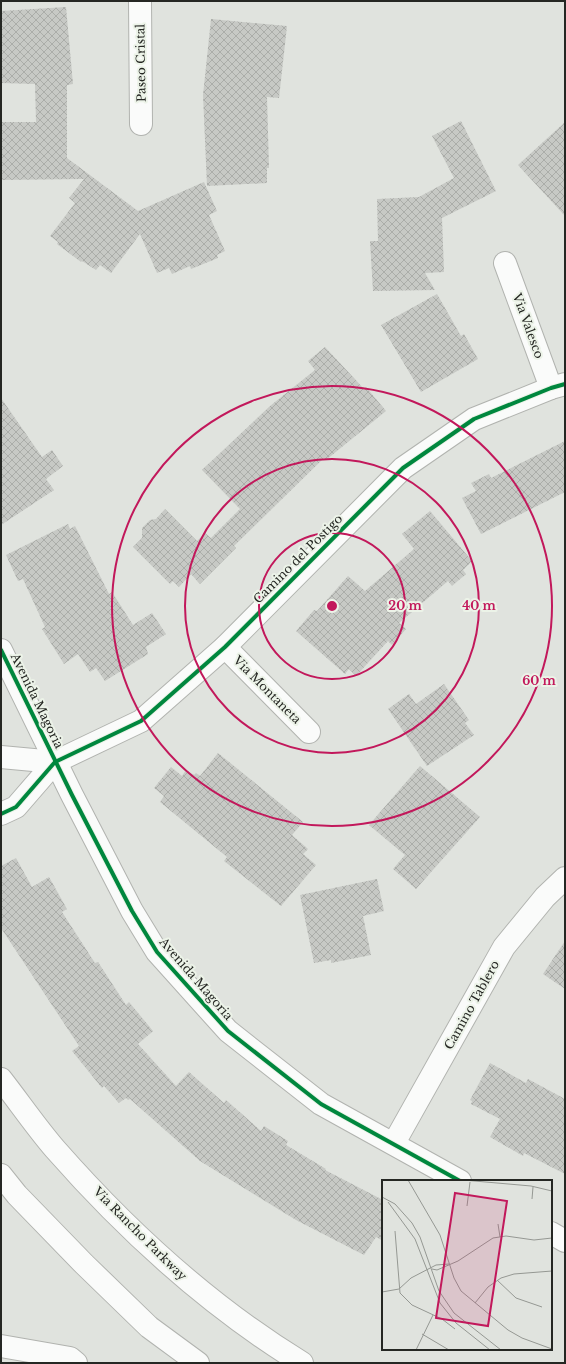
<svg xmlns="http://www.w3.org/2000/svg" width="566" height="1364" viewBox="0 0 566 1364" font-family="'Libre Baskerville',serif">
<defs>
<pattern id="building-cross-hatch" width="8" height="8" patternUnits="userSpaceOnUse"><rect width="8" height="8" fill="#c7c9c5"/><path d="M0 0l8 8M0 8l8-8" fill="none" stroke="#abada9"/></pattern>
</defs>
<rect width="100%" height="100%" fill="#e0e3de"/>
<g fill="url(#building-cross-hatch)">
<path d="M66 7 73 84 67 85V158L138 211 204 182 217 211 209 215 225 251 217 255 218 258 191 269 190 266 172 274 169 268 157 273 140 234 111 273 100 265 96 270 82 261 81 262 57 244 58 242 50 236 75 203 69 198 84 179 1 180V122H36L35 84 1 83V11Z"/>
<path d="M211 19 287 26 279 98 267 97 269 168H267V183L207 186 203 95Z"/>
<path d="M461 121 496 191 442 218 444 272 425 273 435 290 373 291 370 241H378L377 199 419 197 454 178 432 136Z"/>
<path d="M565 122V216L518 165Z"/>
<path d="M437 294 461 336 464 334 478 359 421 392 381 325Z"/>
<path d="M325 347 364 389 366 387 386 411 326 460 324 458 234 546 236 548 200 584 191 574 179 587 173 581 170 584 133 547 142 538V528L150 520 156 519 165 509 197 541 205 533 211 538 240 509 202 470 270 406 315 370 308 361Z"/>
<path d="M1 398 42 457 52 450 63 466 46 479 54 490 1 525Z"/>
<path d="M565 441V492L481 534 462 498 476 491 471 483 489 474 491 478Z"/>
<path d="M430 511 472 561 463 570 466 574 452 586 448 581 399 623 406 629 392 645 388 641 356 676 349 669 345 674 296 631 314 610 317 611 348 576 365 591 414 549 402 534Z"/>
<path d="M68 524 70 529 75 526 109 594 112 592 133 625 152 613 166 634 146 647 148 654 105 681 96 668 90 672 78 654 64 664 42 629 45 627 23 579 18 581 6 555Z"/>
<path d="M444 684 469 720 465 723 474 735 427 766 388 709 409 694 416 704Z"/>
<path d="M218 753 303 822 292 835 308 849 303 854 316 865 281 906 224 861 227 857 160 802 164 796 154 788 171 767 182 776 186 770 194 775 196 773 200 776Z"/>
<path d="M420 766 480 817 416 889 393 869 405 855 369 825Z"/>
<path d="M16 858 32 887 49 877 67 909 62 912 95 963 98 962 126 1005 129 1002 153 1031 138 1044 176 1086 189 1072 224 1103 226 1100 261 1131 264 1126 288 1141 286 1145 326 1169 325 1170 383 1200V1241L376 1237 364 1255 296 1220 200 1161 130 1099 128 1100 126 1098 119 1103 104 1086 102 1088 72 1051 79 1046 1 928V866Z"/>
<path d="M377 879 384 911 363 916 371 955 331 963V960L314 963 300 895Z"/>
<path d="M565 941V989L543 974Z"/>
<path d="M490 1063 526 1083 528 1079 565 1099V1174L524 1153 523 1156 490 1137 500 1119 471 1104 472 1101 470 1100Z"/>
</g>
<g fill="none" stroke-linecap="round" stroke-linejoin="round">
<defs>
<g id="minor">
<path d="M140 1 141 124"/>
<path d="M505 263 551 388"/>
<path d="M225 647 309 732"/>
<path d="M1 650 72 795 132 911 157 952 228 1031 321 1104 460 1181"/>
<path d="M1 757 55 762"/>
<path d="M1 814 16 807 55 762 141 721 225 647 403 468 474 419 551 388 565 384"/>
<path d="M394 1143 504 947 545 897 565 878"/>
<path d="M551 1233 565 1241"/>
<path d="M1 1346 70 1358 76 1363"/>
</g>
<g id="major">
<path d="M1 1079C19 1102 36 1127 55 1149 127 1231 209 1306 302 1363"/>
<path d="M1 1175 17 1195 84 1264 149 1327 198 1363"/>
</g>
</defs>
<use href="#minor" stroke="#b1b3af" stroke-width="24"/>
<use href="#major" stroke="#b1b3af" stroke-width="24"/>
<use href="#minor" stroke="#fafbfa" stroke-width="22"/>
<use href="#major" stroke="#fafbfa" stroke-width="22"/>
<defs>
<g id="cycleway">
<path d="M1 650 72 795 132 911 157 952 228 1031 321 1104 460 1181"/>
<path d="M1 814 16 807 55 762 141 721 225 647 403 468 474 419 551 388 565 384"/>
</g>
</defs>
<use href="#cycleway" stroke="#ecf3e8" stroke-width="6"/>
<use href="#cycleway" stroke="#00873e" stroke-width="4"/>
</g>
<g fill="none" stroke="#c2185b" stroke-width="2">
<circle cx="332" cy="606" r="73"/>
<circle cx="332" cy="606" r="147"/>
<circle cx="332" cy="606" r="220"/>
</g>
<g text-anchor="middle" stroke-width="4" stroke-linejoin="round" paint-order="stroke">
<g font-size="12" fill="#252723" stroke="#ecf3e8">
<text transform="translate(141 63) rotate(-91)" y="4">Paseo Cristal</text>
<text transform="translate(528 326) rotate(70)" y="4">Via Valesco</text>
<text transform="translate(298 559) rotate(-45)" y="4">Camino del Postigo</text>
<text transform="translate(267 690) rotate(45)" y="4">Via Montaneta</text>
<text transform="translate(37 701) rotate(64)" y="4">Avenida Magoria</text>
<text transform="translate(196 979) rotate(49)" y="4">Avenida Magoria</text>
<text transform="translate(472 1005) rotate(-61)" y="4">Camino Tablero</text>
<text transform="translate(140 1234) rotate(45)" y="4">Via Rancho Parkway</text>
</g>
</g>
<g transform="translate(382 1180)">
<rect width="170" height="170" fill="#e0e3de"/>
<path fill="none" stroke="#959893" stroke-width="1" d="M26 0 58 55 72 98 79 111 126 150 140 158 170 169M81 0 149 6 170 11M0 17 13 24 30 43 38 57 57 111 72 133 119 170M150 19 151 7M6 22 33 59 58 123 74 143 108 170M85 26 88 2M116 44 118 57M13 51 18 113 30 125 60 139 73 149M50 89 55 90 76 81 111 58 124 56 152 60 170 58M115 100 134 118 160 127M0 112 17 109 29 98 54 85 67 84M93 123 106 107 119 98 132 94 170 91M40 154 67 170M34 170 51 135"/>
<path fill="#c2185b" fill-opacity="0.15" stroke="#c2185b" stroke-width="2" d="M73 13 125 21 106 146 54 138Z"/>
<rect width="170" height="170" fill="none" stroke="#252723" stroke-width="2"/>
</g>
<circle cx="332" cy="606" r="6" fill="#c2185b" stroke="#ecf3e8" stroke-width="2"/>
<g font-size="12" text-anchor="middle" font-weight="bold" fill="#c2185b" stroke="#ecf3e8" stroke-width="4" stroke-linejoin="round" paint-order="stroke">
<text x="405" y="610">20 m</text>
<text x="479" y="610">40 m</text>
<text x="539" y="685">60 m</text>
</g>
<rect width="566" height="1364" fill="none" stroke="#252723" stroke-width="4"/>
</svg>
